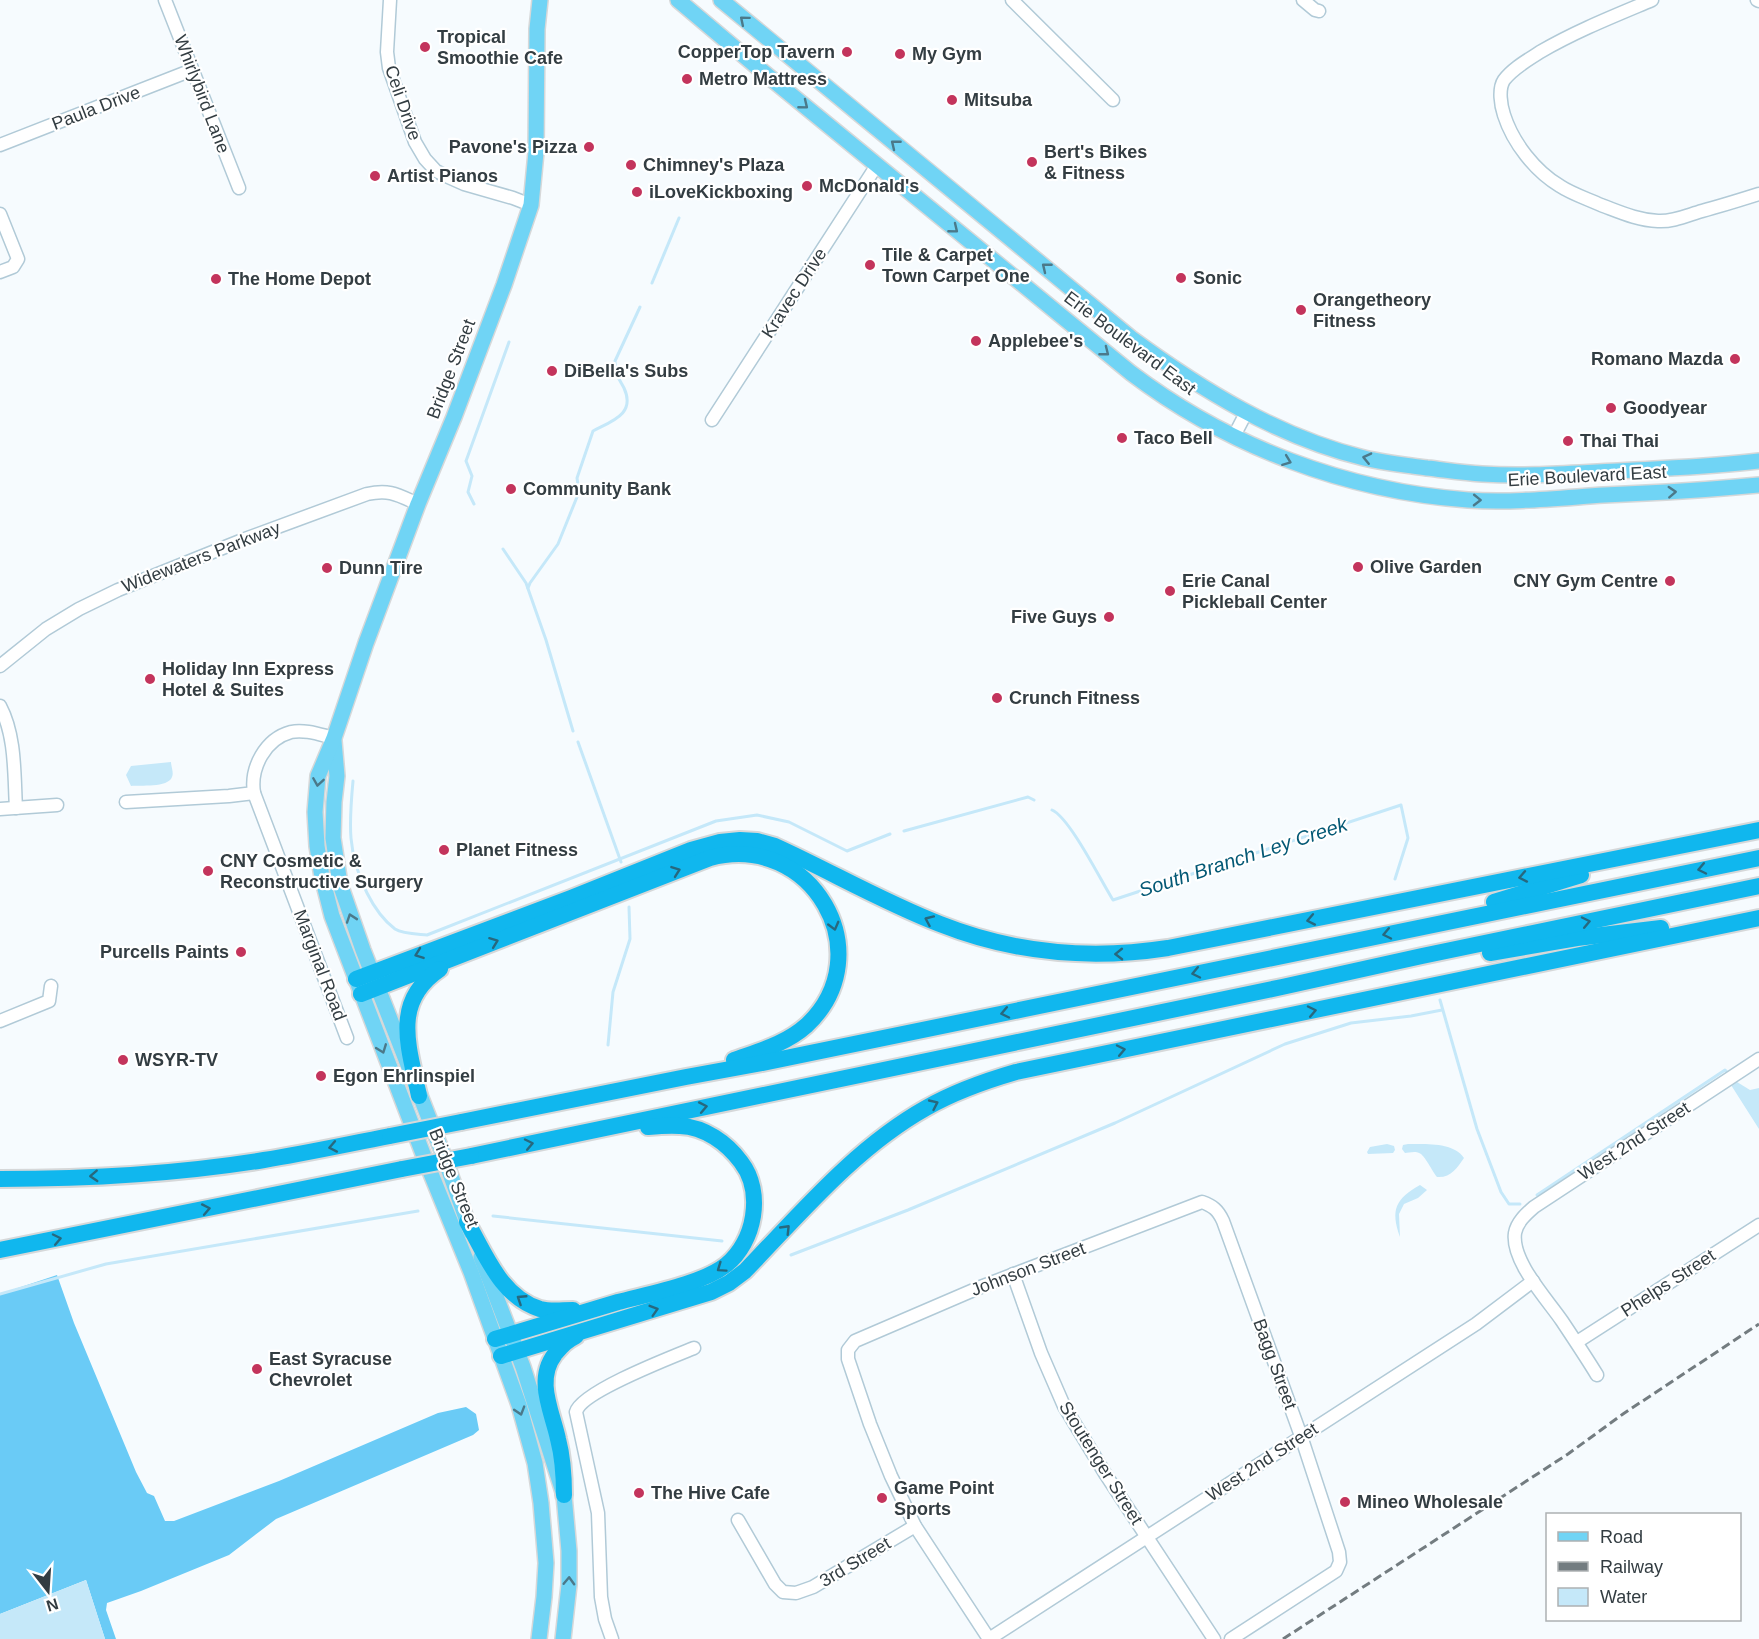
<svg xmlns="http://www.w3.org/2000/svg" width="1759" height="1639" viewBox="0 0 1759 1639" font-family="Helvetica,sans-serif">
<rect width="100%" height="100%" fill="#f6fbfe"/>
<path fill="#6acbf6" d="M57 1275 74 1323 136 1472 147 1493 154 1496 165 1521H174L279 1481 438 1413 466 1407 476 1414 479 1430 473 1435 276 1519 229 1555 141 1591 107 1603 106 1610 116 1639H105L86 1580 0 1614V1294Z"/>
<g fill="#c5e8f9">
<path d="M171 762C171 766 174 773 172 777 168 788 140 785 131 786L126 775 131 766Z"/>
<path d="M1737 1082 1750 1090 1759 1088V1129L1731 1085Z"/>
<path d="M1387 1144 1394 1146 1395 1150 1393 1153 1368 1154 1367 1152 1370 1147Z"/>
<path d="M1408 1144C1425 1144 1454 1142 1464 1158 1457 1168 1451 1178 1437 1177 1432 1171 1425 1155 1419 1153 1415 1151 1408 1153 1405 1153L1402 1149 1403 1145Z"/>
<path d="M1420 1185 1427 1190 1418 1198 1404 1204 1399 1214 1400 1237C1390 1209 1396 1199 1420 1185Z"/>
<path d="M86 1580 105 1639H0V1614Z"/>
</g>
<g fill="none" stroke-linecap="round" stroke-linejoin="round">
<g stroke="#c5e8f9" stroke-width="3">
<path d="M652 283 679 218"/>
<path d="M474 504 468 492 472 476 466 461 509 342"/>
<path d="M503 549 526 583 546 640 573 731"/>
<path d="M528 588 530 583 558 544 579 492 577 478 593 431C612 421 636 414 624 388 618 377 615 374 615 361L640 307"/>
<path d="M578 742 621 862"/>
<path d="M353 781C349 824 347 853 367 893 374 907 383 920 395 929 403 934 418 934 427 935L716 821 757 815 789 822 847 851 890 834"/>
<path d="M1052 810C1070 818 1101 881 1113 900L1401 805 1408 838 1395 879"/>
<path d="M904 831 1028 797 1034 800"/>
<path d="M1440 1000 1477 1129 1501 1192 1509 1204H1520"/>
<path d="M608 1045 613 992 630 939 629 907"/>
<path d="M1537 1195 1725 1070 1729 1074"/>
<path d="M493 1216 722 1241"/>
<path d="M791 1255 908 1210 1115 1123 1285 1044 1351 1023 1411 1016 1442 1010"/>
<path d="M0 1294 106 1264 418 1211"/>
</g>
<defs>
<g id="minor">
<path d="M165 0 239 188"/>
<path d="M390 0 387 52 389 68 415 142 425 159 436 171 446 176 464 184 513 198 531 205"/>
<path d="M1012 0 1113 100"/>
<path d="M1303 0 1315 10 1319 11"/>
<path d="M1652 0C1614 16 1576 31 1540 52 1528 60 1513 68 1504 80 1498 89 1501 106 1504 115 1513 143 1535 171 1560 186 1572 194 1588 199 1601 205 1620 212 1637 220 1658 221 1673 222 1688 215 1702 211 1721 206 1740 200 1759 194"/>
<path d="M1757 0 1759 1"/>
<path d="M0 145 192 70"/>
<path d="M0 214 18 259 13 267 0 272"/>
<path d="M712 420 877 165"/>
<path d="M1234 436 1246 413"/>
<path d="M0 666 46 629 79 609 118 590 245 539 367 494C390 489 398 495 418 504"/>
<path d="M0 706C16 736 14 775 16 808"/>
<path d="M254 793 347 1038"/>
<path d="M126 802 229 796 254 793C250 768 265 739 291 732 305 729 321 735 334 738"/>
<path d="M0 809 57 805"/>
<path d="M0 1021 49 1001 51 986"/>
<path d="M1013 1274 1041 1353 1064 1406 1106 1475 1214 1639"/>
<path d="M1577 1342 1759 1225"/>
<path d="M1597 1375C1586 1357 1574 1339 1562 1321 1547 1299 1511 1261 1515 1233 1517 1222 1526 1214 1534 1207L1759 1059"/>
<path d="M738 1520 775 1584 783 1592 796 1593 813 1587 915 1526"/>
<path d="M612 1639 605 1619 601 1597 598 1513 576 1412C581 1392 672 1357 694 1348"/>
<path d="M989 1639 915 1526 891 1476 870 1424 848 1359V1350L855 1341 983 1286 1202 1202C1213 1206 1218 1210 1223 1221L1301 1436 1339 1552 1340 1562 1336 1571 1231 1639"/>
<path d="M989 1639 1476 1324 1533 1281"/>
</g>
<g id="major">
<path d="M678 0 768 76 1131 373C1229 447 1346 491 1468 500 1513 503 1559 498 1604 495 1656 493 1708 490 1759 485"/>
<path d="M721 0 1131 338C1202 390 1278 437 1364 458 1385 463 1406 465 1427 468 1445 470 1464 473 1482 474 1527 477 1573 473 1618 471 1665 468 1712 467 1759 461"/>
<path d="M334 741 337 776 334 802 333 838 340 884 363 950 443 1154 471 1232"/>
<path d="M481 1257 523 1367 564 1495 569 1551V1585L563 1639"/>
<path d="M539 1639 544 1597 546 1563 541 1503 535 1463 519 1405 471 1272 425 1159 332 916 322 877 317 846 315 812 318 776 334 738 366 643 418 504 454 417 504 285 531 205 536 152 537 29 540 0"/>
</g>
<g id="highway">
<path d="M1494 902 1581 875"/>
<path d="M1490 953 1577 938 1661 928"/>
<path d="M356 979 571 898 691 850 720 842 740 840 757 841 775 846C830 871 883 902 940 924 1013 953 1090 960 1168 948L1759 830"/>
<path d="M361 994 710 858C812 831 882 954 807 1025 786 1044 759 1051 734 1060"/>
<path d="M419 1096C409 1047 391 1002 440 969"/>
<path d="M461 1122 686 1077 757 1064 1759 858"/>
<path d="M471 1156 1282 987 1422 956 1759 886"/>
<path d="M0 1179C87 1179 178 1174 264 1160 307 1153 348 1144 390 1136"/>
<path d="M467 1222C486 1255 501 1297 540 1309 551 1312 562 1310 573 1310"/>
<path d="M0 1250 402 1169"/>
<path d="M495 1339C536 1327 577 1314 618 1302 648 1294 702 1284 726 1265 755 1242 764 1192 741 1162 727 1143 705 1127 680 1126 670 1125 659 1126 648 1127"/>
<path d="M501 1356 711 1292 729 1283 745 1271C801 1213 855 1148 926 1108 954 1092 985 1081 1016 1072L1759 918"/>
<path d="M564 1495C564 1475 563 1458 558 1439 552 1411 535 1380 555 1354 562 1346 566 1341 576 1336"/>
</g>
</defs>
<use href="#minor" stroke="#b1cad7" stroke-width="15"/>
<use href="#major" stroke="#d6d8d9" stroke-width="18"/>
<use href="#highway" stroke="#d6d8d9" stroke-width="20"/>
<use href="#minor" stroke="#fff" stroke-width="12"/>
<use href="#major" stroke="#70d4f5" stroke-width="15"/>
<use href="#highway" stroke="#10b7ee" stroke-width="16"/>
<path stroke="#737c80" stroke-width="3" stroke-dasharray="9 4.5" stroke-linecap="butt" d="M1283 1639 1568 1454 1623 1414 1759 1324"/>
<defs>
<g id="highway-bridge">
<path d="M390 1136 461 1122"/>
<path d="M402 1169 471 1156"/>
</g>
</defs>
<use href="#highway-bridge" stroke="#d6d8d9" stroke-width="20" stroke-linecap="butt"/>
<use href="#highway-bridge" stroke="#10b7ee" stroke-width="16"/>
</g>
<defs><path id="oneway-chevron" d="M-2-3.5L2.5 0L-2 3.5" fill="none" stroke-width="1.6" stroke-linecap="round" stroke-linejoin="round" transform="scale(1.5)"/></defs>
<g stroke="#4b798a">
<use href="#oneway-chevron" transform="translate(744 20) rotate(-140)"/>
<use href="#oneway-chevron" transform="translate(804 105) rotate(39)"/>
<use href="#oneway-chevron" transform="translate(895 144) rotate(-141)"/>
<use href="#oneway-chevron" transform="translate(954 229) rotate(39)"/>
<use href="#oneway-chevron" transform="translate(1046 267) rotate(-141)"/>
<use href="#oneway-chevron" transform="translate(1105 352) rotate(38)"/>
<use href="#oneway-chevron" transform="translate(1367 458) rotate(-167)"/>
<use href="#oneway-chevron" transform="translate(1287 461) rotate(21)"/>
<use href="#oneway-chevron" transform="translate(1672 492) rotate(-3)"/>
<use href="#oneway-chevron" transform="translate(1477 500) rotate(1)"/>
<use href="#oneway-chevron" transform="translate(318 782) rotate(99)"/>
<use href="#oneway-chevron" transform="translate(351 918) rotate(-109)"/>
<use href="#oneway-chevron" transform="translate(382 1049) rotate(69)"/>
<use href="#oneway-chevron" transform="translate(520 1411) rotate(73)"/>
<use href="#oneway-chevron" transform="translate(569 1581) rotate(-88)"/>
</g>
<g stroke="#27687e">
<use href="#oneway-chevron" transform="translate(1702 869) rotate(168)"/>
<use href="#oneway-chevron" transform="translate(676 871) rotate(-20)"/>
<use href="#oneway-chevron" transform="translate(1523 877) rotate(169)"/>
<use href="#oneway-chevron" transform="translate(929 920) rotate(-156)"/>
<use href="#oneway-chevron" transform="translate(1311 920) rotate(169)"/>
<use href="#oneway-chevron" transform="translate(1586 922) rotate(-12)"/>
<use href="#oneway-chevron" transform="translate(834 926) rotate(75)"/>
<use href="#oneway-chevron" transform="translate(1387 934) rotate(168)"/>
<use href="#oneway-chevron" transform="translate(494 942) rotate(-21)"/>
<use href="#oneway-chevron" transform="translate(419 954) rotate(160)"/>
<use href="#oneway-chevron" transform="translate(1119 954) rotate(179)"/>
<use href="#oneway-chevron" transform="translate(1196 973) rotate(168)"/>
<use href="#oneway-chevron" transform="translate(1312 1011) rotate(-12)"/>
<use href="#oneway-chevron" transform="translate(1005 1013) rotate(168)"/>
<use href="#oneway-chevron" transform="translate(1121 1050) rotate(-12)"/>
<use href="#oneway-chevron" transform="translate(934 1104) rotate(-25)"/>
<use href="#oneway-chevron" transform="translate(703 1107) rotate(-11)"/>
<use href="#oneway-chevron" transform="translate(529 1144) rotate(-12)"/>
<use href="#oneway-chevron" transform="translate(333 1147) rotate(169)"/>
<use href="#oneway-chevron" transform="translate(94 1176) rotate(177)"/>
<use href="#oneway-chevron" transform="translate(206 1209) rotate(-11)"/>
<use href="#oneway-chevron" transform="translate(786 1229) rotate(-46)"/>
<use href="#oneway-chevron" transform="translate(57 1239) rotate(-12)"/>
<use href="#oneway-chevron" transform="translate(721 1268) rotate(145)"/>
<use href="#oneway-chevron" transform="translate(521 1299) rotate(-147)"/>
<use href="#oneway-chevron" transform="translate(654 1310) rotate(-17)"/>
</g>
<g fill="#c3345c" stroke="#fff" stroke-width="2">
<circle cx="425" cy="47" r="6"/>
<circle cx="847" cy="52" r="6"/>
<circle cx="900" cy="54" r="6"/>
<circle cx="687" cy="79" r="6"/>
<circle cx="952" cy="100" r="6"/>
<circle cx="589" cy="147" r="6"/>
<circle cx="1032" cy="162" r="6"/>
<circle cx="631" cy="165" r="6"/>
<circle cx="375" cy="176" r="6"/>
<circle cx="807" cy="186" r="6"/>
<circle cx="637" cy="192" r="6"/>
<circle cx="870" cy="265" r="6"/>
<circle cx="1181" cy="278" r="6"/>
<circle cx="216" cy="279" r="6"/>
<circle cx="1301" cy="310" r="6"/>
<circle cx="976" cy="341" r="6"/>
<circle cx="1735" cy="359" r="6"/>
<circle cx="552" cy="371" r="6"/>
<circle cx="1611" cy="408" r="6"/>
<circle cx="1122" cy="438" r="6"/>
<circle cx="1568" cy="441" r="6"/>
<circle cx="511" cy="489" r="6"/>
<circle cx="1358" cy="567" r="6"/>
<circle cx="327" cy="568" r="6"/>
<circle cx="1670" cy="581" r="6"/>
<circle cx="1170" cy="591" r="6"/>
<circle cx="1109" cy="617" r="6"/>
<circle cx="150" cy="679" r="6"/>
<circle cx="997" cy="698" r="6"/>
<circle cx="444" cy="850" r="6"/>
<circle cx="208" cy="871" r="6"/>
<circle cx="241" cy="952" r="6"/>
<circle cx="123" cy="1060" r="6"/>
<circle cx="321" cy="1076" r="6"/>
<circle cx="257" cy="1369" r="6"/>
<circle cx="639" cy="1493" r="6"/>
<circle cx="882" cy="1498" r="6"/>
<circle cx="1345" cy="1502" r="6"/>
</g>
<g text-anchor="middle" stroke-width="4.5" stroke-linejoin="round" paint-order="stroke">
<g font-size="18" font-weight="bold" fill="#333d42" stroke="#fff" text-anchor="start">
<text x="437" y="43">Tropical<tspan x="437" dy="21">Smoothie Cafe</tspan></text>
<text x="835" y="58" text-anchor="end">CopperTop Tavern</text>
<text x="912" y="60">My Gym</text>
<text x="699" y="85">Metro Mattress</text>
<text x="964" y="106">Mitsuba</text>
<text x="577" y="153" text-anchor="end">Pavone's Pizza</text>
<text x="1044" y="158">Bert's Bikes<tspan x="1044" dy="21">&amp; Fitness</tspan></text>
<text x="643" y="171">Chimney's Plaza</text>
<text x="387" y="182">Artist Pianos</text>
<text x="819" y="192">McDonald's</text>
<text x="649" y="198">iLoveKickboxing</text>
<text x="882" y="261">Tile &amp; Carpet<tspan x="882" dy="21">Town Carpet One</tspan></text>
<text x="1193" y="284">Sonic</text>
<text x="228" y="285">The Home Depot</text>
<text x="1313" y="306">Orangetheory<tspan x="1313" dy="21">Fitness</tspan></text>
<text x="988" y="347">Applebee's</text>
<text x="1723" y="365" text-anchor="end">Romano Mazda</text>
<text x="564" y="377">DiBella's Subs</text>
<text x="1623" y="414">Goodyear</text>
<text x="1134" y="444">Taco Bell</text>
<text x="1580" y="447">Thai Thai</text>
<text x="523" y="495">Community Bank</text>
<text x="1370" y="573">Olive Garden</text>
<text x="339" y="574">Dunn Tire</text>
<text x="1182" y="587">Erie Canal<tspan x="1182" dy="21">Pickleball Center</tspan></text>
<text x="1658" y="587" text-anchor="end">CNY Gym Centre</text>
<text x="1097" y="623" text-anchor="end">Five Guys</text>
<text x="162" y="675">Holiday Inn Express<tspan x="162" dy="21">Hotel &amp; Suites</tspan></text>
<text x="1009" y="704">Crunch Fitness</text>
<text x="456" y="856">Planet Fitness</text>
<text x="220" y="867">CNY Cosmetic &amp;<tspan x="220" dy="21">Reconstructive Surgery</tspan></text>
<text x="229" y="958" text-anchor="end">Purcells Paints</text>
<text x="135" y="1066">WSYR-TV</text>
<text x="333" y="1082">Egon Ehrlinspiel</text>
<text x="269" y="1365">East Syracuse<tspan x="269" dy="21">Chevrolet</tspan></text>
<text x="894" y="1494">Game Point<tspan x="894" dy="21">Sports</tspan></text>
<text x="651" y="1499">The Hive Cafe</text>
<text x="1357" y="1508">Mineo Wholesale</text>
</g>
<g font-size="18" fill="#333d42" stroke="#fff">
<text transform="translate(202 94) rotate(69)" y="6">Whirlybird Lane</text>
<text transform="translate(403 103) rotate(71)" y="6">Celi Drive</text>
<text transform="translate(96 108) rotate(-21)" y="6">Paula Drive</text>
<text transform="translate(794 293) rotate(-57)" y="6">Kravec Drive</text>
<text transform="translate(1130 343) rotate(37)" y="6">Erie Boulevard East</text>
<text transform="translate(451 369) rotate(-69)" y="6">Bridge Street</text>
<text transform="translate(1587 476) rotate(-3)" y="6">Erie Boulevard East</text>
<text transform="translate(201 557) rotate(-21)" y="6">Widewaters Parkway</text>
<text transform="translate(320 965) rotate(69)" y="6">Marginal Road</text>
<text transform="translate(1634 1141) rotate(-33)" y="6">West 2nd Street</text>
<text transform="translate(454 1178) rotate(68)" y="6">Bridge Street</text>
<text transform="translate(1028 1269) rotate(-21)" y="6">Johnson Street</text>
<text transform="translate(1668 1283) rotate(-33)" y="6">Phelps Street</text>
<text transform="translate(1275 1364) rotate(70)" y="6">Bagg Street</text>
<text transform="translate(1262 1462) rotate(-33)" y="6">West 2nd Street</text>
<text transform="translate(1101 1463) rotate(58)" y="6">Stoutenger Street</text>
<text transform="translate(855 1562) rotate(-31)" y="6">3rd Street</text>
</g>
<g font-size="20" font-style="italic" fill="#045975" stroke="#fff">
<text transform="translate(1243 857) rotate(-18)" y="7">South Branch Ley Creek</text>
</g>
</g>
<rect x="1546" y="1513" width="195" height="108" fill="#ffffff" stroke="#adb1b3" stroke-width="1.5"/>
<rect x="1558" y="1532" width="30" height="9" fill="#70d4f5" stroke="#adb1b3" stroke-width="1.5"/>
<text x="1600" y="1543" font-size="18" fill="#333d42">Road</text>
<rect x="1558" y="1562" width="30" height="9" fill="#737c80" stroke="#adb1b3" stroke-width="1.5"/>
<text x="1600" y="1573" font-size="18" fill="#333d42">Railway</text>
<rect x="1558" y="1588" width="30" height="18" fill="#c5e8f9" stroke="#adb1b3" stroke-width="1.5"/>
<text x="1600" y="1603" font-size="18" fill="#333d42">Water</text>
<g transform="translate(48 1591) rotate(163)" stroke="#ffffff" stroke-width="4.5" paint-order="stroke">
<path d="M0-4.5L10 22L0 15L-10 22Z" fill="#333d42"/>
<text y="-9" font-size="16" font-weight="bold" text-anchor="middle" fill="#333d42">N</text>
</g>
</svg>
